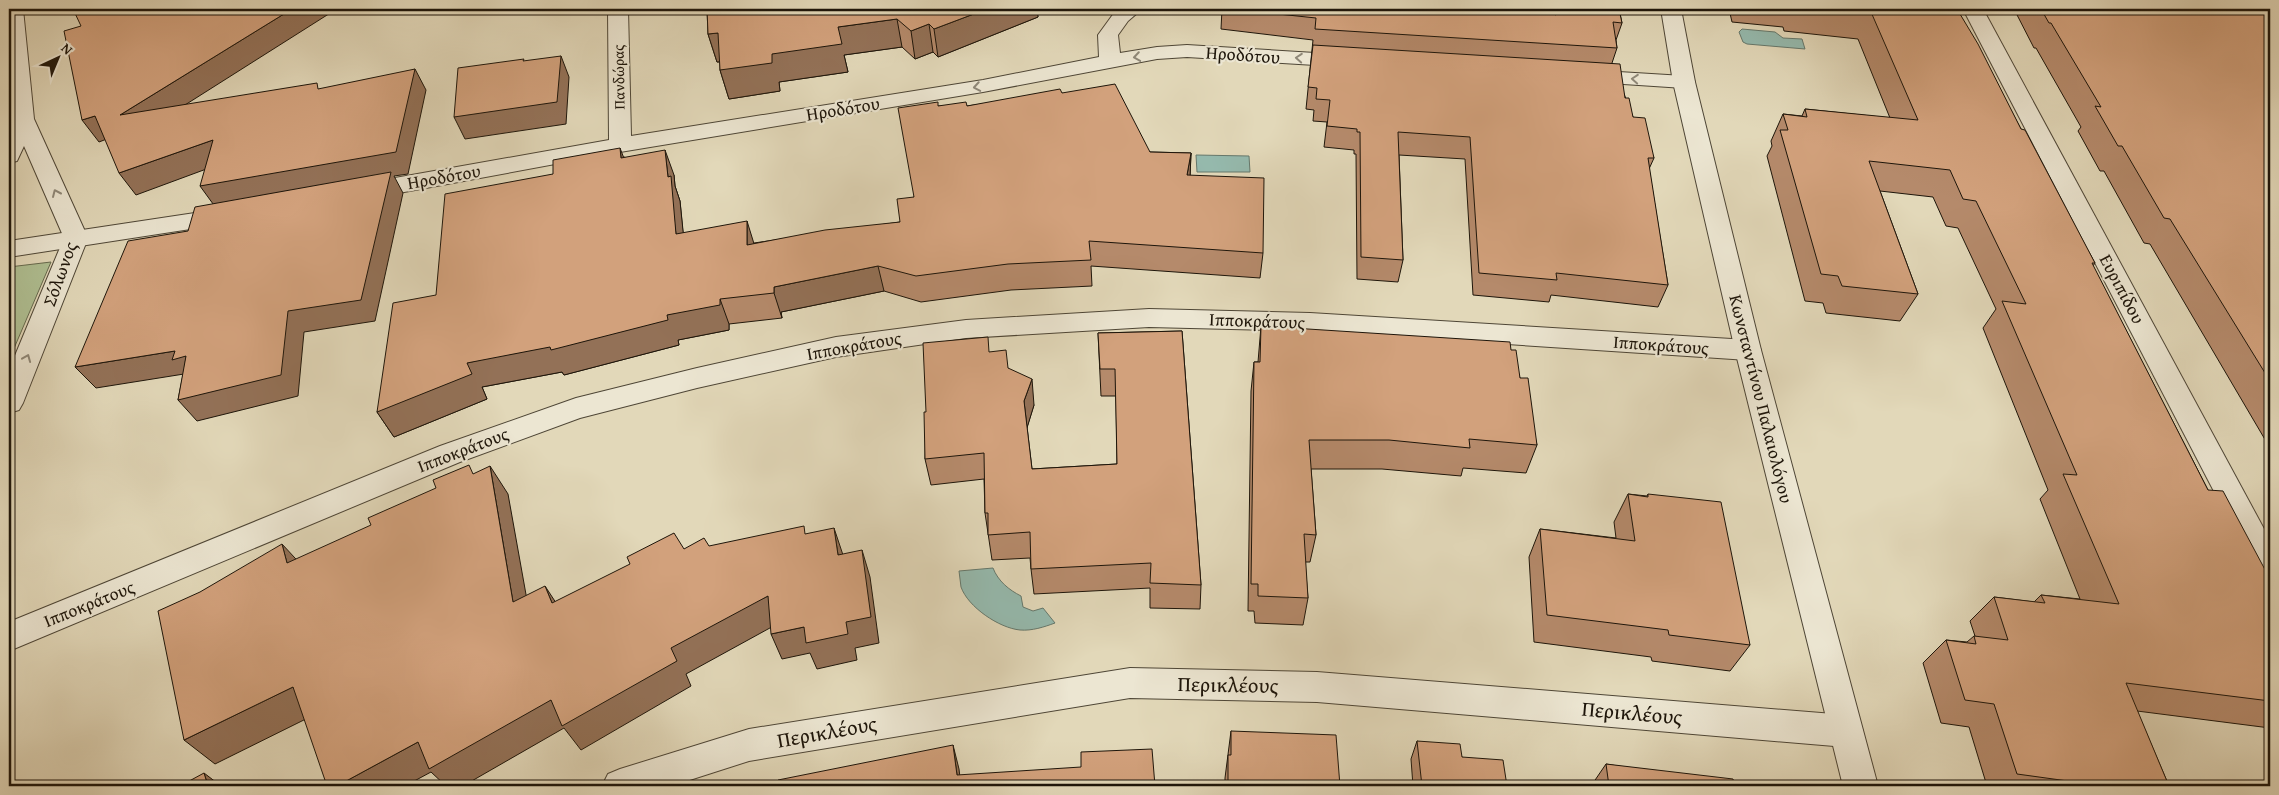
<svg xmlns="http://www.w3.org/2000/svg" width="2279" height="795" viewBox="0 0 2279 795" font-family="'Gentium Book Plus',serif">
<rect width="100%" height="100%" fill="#e2d8b9"/>
<filter id="stains"><feTurbulence type="fractalNoise" baseFrequency=".004" numOctaves="4"/><feColorMatrix values="0 0 0 0 .2 0 0 0 0 .09 0 0 0 0 .02 0 0 0 .5 -.17"/></filter>
<radialGradient id="worn" r=".72"><stop offset=".6" stop-color="#630" stop-opacity="0"/><stop offset="1" stop-color="#630" stop-opacity=".3"/></radialGradient>
<path fill="#afbf92" stroke="#666a4e" d="M51 262 9 360V267Z"/>
<g fill="#95baae" stroke="#65786c">
<path d="M1742 29 1775 32 1783 38 1802 39 1805 49 1747 44 1743 42 1739 32Z"/>
<path d="M1196 155 1249 156 1250 172H1197Z"/>
<path d="M993 568C998 581 1009 590 1021 596L1023 607 1033 611 1043 608 1055 623C1044 627 1032 631 1020 630 999 628 968 607 961 587 960 582 960 576 959 571Z"/>
</g>
<g fill="none" stroke-linecap="round" stroke-linejoin="round">
<defs>
<g id="minor">
<path d="M608 9H628L631 136 983 80 1099 57 1098 35 1114 13 1119 9H1142L1128 21 1118 35 1120 53 1157 47 1187 45 1348 55 1355 57 1358 61 1355 65 1348 67 1187 57 1157 59 983 92 620 152 361 200 353 197 349 192 353 187 361 184 609 140Z"/>
<path d="M1963 9H1983L2270 540V582L2259 578Z"/>
<path d="M1586 70 1684 76 1692 77 1695 82 1692 87 1684 88 1578 81 1575 76 1578 71Z"/>
<path d="M228 208 236 210 240 216 236 222 9 257V241Z"/>
<path d="M1149 309 1310 313 1748 340 1757 343 1761 350 1757 357 1748 360 1310 331 1149 327 966 338 836 357 697 388 580 418 460 462 9 651V622L440 446 576 398 697 368 836 337 966 320Z"/>
<path d="M1130 668 1317 672 1846 715 1858 720 1863 731 1858 742 1846 747 1317 702 1130 698 749 761 671 786H602L608 774 620 769 749 729Z"/>
</g>
<g id="tertiary">
<path d="M9 9H23L34 119 88 238 23 403 19 410 9 413V370L64 238 24 146 17 161 9 163V127L12 119 9 80Z"/>
<path d="M1661 9H1681L1695 82 1761 350 1878 786H1843L1735 350 1673 82Z"/>
</g>
</defs>
<use href="#minor" stroke="#4e4636" stroke-width="2"/>
<use href="#tertiary" stroke="#4e4636" stroke-width="2"/>
<use href="#minor" fill="#ece6d2" fill-rule="evenodd"/>
<use href="#tertiary" fill="#ece6d2" fill-rule="evenodd"/>
</g>
<g fill="#b58a6b" stroke="#1d150a">
<path d="M707 9H1037L1038 17 938 57 933 52 915 59 902 47 844 55 848 72 779 82 780 91 729 99 720 70V62H717L708 34Z"/>
<path d="M1222 9H1545L1546 10V9H1619L1622 23 1616 40 1617 48 1612 63 1633 117 1654 158 1649 169 1668 285 1658 307 1551 295 1549 302 1473 295 1465 159 1399 155 1403 260 1398 282 1357 279 1356 154H1354V150L1324 147 1327 122 1313 121 1314 110 1306 109 1313 40 1221 29Z"/>
<path d="M1729 9H1957L2021 129 2095 263 2093 266 2208 490 2270 579V728L2137 711 2169 786H1987L1969 727 1941 723 1923 663 1946 640 1967 642 1974 636H1975L1970 621 1994 597 2034 602 2041 595 2080 599 2040 499 2048 490 1983 328 1996 309 1958 228 1946 226 1933 197 1880 191 1918 294 1900 321 1826 313 1823 303 1805 301 1767 156 1772 146 1771 141 1783 114 1802 116 1805 109 1890 118 1858 39 1784 31 1783 27 1732 22Z"/>
<path d="M2014 9H2270V448L2150 244 2144 243 2104 171H2100L2078 131 2081 127 2036 48H2034Z"/>
<path d="M1062 93 1150 152 1191 153 1190 175 1263 253 1260 278 1091 266 1092 286 1011 290 921 302 884 291 781 312 782 318 729 324V330L678 340 679 345 564 375 562 372 482 387 487 399 394 437 377 412 436 295 553 174 624 157 674 175 675 186 680 201 683 233 754 243 900 222 914 197 938 106H967Z"/>
<path d="M1261 326 1511 350 1520 378 1537 445 1526 473 1463 468 1461 476 1382 469H1311L1316 535 1310 562H1305L1308 598 1303 625 1255 623 1254 611H1248L1251 391 1254 362H1258Z"/>
<path d="M1182 331 1201 585 1200 609 1150 608V588L1034 594 1031 569 1030 558 992 560 985 513 984 479 931 485 925 459 926 412 990 352 1009 369 1034 405 1027 427 1032 469 1117 464 1116 396H1101L1098 333Z"/>
<path d="M1628 494 1647 496 1648 494 1750 645 1730 671 1652 661 1651 657 1534 642 1529 557 1540 529 1616 538 1614 522Z"/>
<path d="M1231 731 1340 786H1225V778Z"/>
<path d="M1417 741 1462 757 1507 786H1413L1411 759Z"/>
<path d="M1606 764 1735 786H1591Z"/>
</g>
<g fill="#937157" stroke="#1d150a">
<path d="M292 9H334L335 10 136 136 120 115Z"/>
<path d="M987 9H1037L1038 17 938 57 934 29Z"/>
<path d="M897 19 902 47 844 55 848 72 779 82 780 91 729 99 720 70 772 54 838 27Z"/>
<path d="M929 24 933 52 915 59 911 31Z"/>
<path d="M718 33 726 61 717 62 708 34Z"/>
<path d="M561 56 569 77 566 124 465 139 454 117Z"/>
<path d="M415 69 426 90 408 174 394 176 403 193 375 321 304 332 298 396 197 421 178 400 216 208 200 186Z"/>
<path d="M95 116 112 137 99 142 82 120Z"/>
<path d="M213 140 228 161 136 195 119 173Z"/>
<path d="M620 148 630 174 621 158Z"/>
<path d="M665 150 674 175 675 186 680 201 686 260 676 234 668 177Z"/>
<path d="M1191 153 1190 178 1187 175Z"/>
<path d="M747 221 755 247 747 245Z"/>
<path d="M878 266 884 291 781 312 782 318 774 293V287Z"/>
<path d="M720 299 729 324V330L678 340 679 345 564 375 562 372 482 387 487 399 394 437 377 412 467 363 667 315Z"/>
<path d="M175 351 186 356 184 374 96 388 75 367Z"/>
<path d="M1032 379 1034 405 1027 428 1024 401Z"/>
<path d="M490 466 508 494 532 628 513 602Z"/>
<path d="M834 528 843 555H838Z"/>
<path d="M282 544 307 571 287 563Z"/>
<path d="M862 550 870 577 879 643 855 648 857 660 817 669 810 653 782 659 771 634 804 627 846 622Z"/>
<path d="M545 586 562 612 552 603Z"/>
<path d="M768 596 779 623 686 674 691 686 581 750 564 728 463 786H446L431 772 405 786H337L418 742 551 700Z"/>
<path d="M293 687 320 712 215 764 184 740Z"/>
<path d="M953 745 959 769 961 786 957 775Z"/>
<path d="M204 773 221 786H208Z"/>
</g>
<g fill="#d2a17c" stroke="#1d150a">
<path d="M73 9H292L120 115 317 83 318 89 415 69 396 152 200 186 213 140 119 173 95 116 82 120 64 31 81 26Z"/>
<path d="M707 9H987L934 29 929 24 911 31 897 19 838 27 842 44 772 54V63L720 70 718 33 708 34Z"/>
<path d="M1231 9H1545L1556 15 1555 9H1619L1622 23 1613 22 1617 48 1315 29 1316 18Z"/>
<path d="M1837 9H1957L1978 44 2021 129 2025 130 2095 263H2092L2208 490 2223 491 2270 579V701L2126 683 2169 786H2104L2017 774 1994 704 1965 700 1946 640 1976 644 1974 636 2008 640 1994 597 2045 603 2041 595 2119 604 2063 474 2077 475 2002 301 2026 304 1976 201 1963 199 1950 170 1869 161 1918 294 1842 286 1838 276 1821 274 1780 130H1788L1783 114 1807 117 1805 109 1918 120 1871 12Z"/>
<path d="M2041 9H2270V381L2170 219 2164 218 2122 146H2118L2095 106 2101 107 2051 23H2049Z"/>
<path d="M1313 45 1620 64 1625 98H1629L1633 117 1645 118 1654 158H1648L1668 285 1556 273 1557 280 1479 273 1470 137 1398 132 1403 260 1361 257 1360 132H1357V129L1327 126 1330 100 1316 99 1317 88 1308 87Z"/>
<path d="M561 56 557 102 454 117 458 68 524 59 523 61Z"/>
<path d="M1115 84 1150 152 1191 153 1187 175 1264 178 1263 253 1089 241 1091 260 1008 264 916 276 878 266 774 287V293L720 299V305L667 315 668 320 551 350 550 347 467 363 472 374 377 412 393 303 436 295 445 194 553 174V160L620 148 621 158 665 150 668 177 671 176 676 234 747 221V245L825 230 900 222 897 199 914 197 898 108 938 102V106L966 102 967 106 1060 89 1062 93Z"/>
<path d="M391 172 361 300 288 311 281 375 178 400 186 356 172 360 175 351 75 367 128 241 188 231 195 207Z"/>
<path d="M1261 326 1510 342 1511 350H1516L1520 378H1528L1537 445 1469 439 1470 448 1389 440H1309L1316 535 1304 534 1308 598 1258 596V584H1251L1254 362H1260Z"/>
<path d="M1182 331 1201 585 1150 583 1151 563 1031 569 1030 532 988 535V513H985L984 453 925 459 924 412H926L923 343 988 337 989 352 1006 350 1008 368 1032 379 1024 401 1032 469 1117 464 1115 369H1100L1098 333Z"/>
<path d="M469 465 473 474 490 466 513 602 545 586 552 603 630 564 627 557 674 533 684 549 704 538 709 546 804 526 805 534 834 528 838 555 862 550 871 617 846 622 848 634 806 643 804 627 771 634 768 596 671 648 677 661 562 726 551 700 429 769 418 742 337 786H327L293 687 184 740 158 611 200 592 282 544 287 563 371 525 368 518 436 488 433 480Z"/>
<path d="M1628 494 1648 497V494L1721 502 1750 645 1669 635 1668 630 1547 615 1540 529 1635 541Z"/>
<path d="M1231 731 1336 735 1340 786H1228V755H1231Z"/>
<path d="M1417 741 1460 744 1462 757 1503 760 1507 786H1422Z"/>
<path d="M953 745 957 775 1081 767V752L1152 749 1155 786H778V780Z"/>
<path d="M1606 764 1733 779 1735 786H1609Z"/>
<path d="M204 773 208 786H180Z"/>
</g>
<defs><path id="oneway-chevron" d="M-2-3.5L2.5 0L-2 3.5" fill="none" stroke-width="1.6" stroke-linecap="round" stroke-linejoin="round" transform="scale(1.25)"/></defs>
<g stroke="#8f8878">
<use href="#oneway-chevron" transform="translate(1137 57) rotate(171)"/>
<use href="#oneway-chevron" transform="translate(1299 58) rotate(-176)"/>
<use href="#oneway-chevron" transform="translate(1635 79) rotate(-176)"/>
<use href="#oneway-chevron" transform="translate(977 87) rotate(170)"/>
<use href="#oneway-chevron" transform="translate(56 193) rotate(-114)"/>
<use href="#oneway-chevron" transform="translate(27 358) rotate(-68)"/>
</g>
<g text-anchor="middle" stroke-width="4.5" stroke-linejoin="round" paint-order="stroke">
<g font-size="15" fill="#1d150a" stroke="#ece6d2">
<text transform="translate(619 77) rotate(-91)" y="5">Πανδώρας</text>
</g>
<g font-size="18" fill="#1d150a" stroke="#ece6d2">
<text transform="translate(1243 55) rotate(4)" y="6">Ηροδότου</text>
<text transform="translate(843 109) rotate(-9)" y="6">Ηροδότου</text>
<text transform="translate(444 177) rotate(-10)" y="6">Ηροδότου</text>
<text transform="translate(60 274) rotate(-70)" y="6">Σόλωνος</text>
<text transform="translate(2122 289) rotate(62)" y="6">Ευριπίδου</text>
<text transform="translate(1257 321) rotate(2)" y="6">Ιπποκράτους</text>
<text transform="translate(1661 345) rotate(4)" y="6">Ιπποκράτους</text>
<text transform="translate(854 346) rotate(-10)" y="6">Ιπποκράτους</text>
<text transform="translate(1761 399) rotate(76)" y="6">Κωνσταντίνου Παλαιολόγου</text>
<text transform="translate(463 450) rotate(-21)" y="6">Ιπποκράτους</text>
<text transform="translate(89 604) rotate(-22)" y="6">Ιπποκράτους</text>
</g>
<g font-size="21" fill="#1d150a" stroke="#ece6d2">
<text transform="translate(1228 685) rotate(1)" y="7">Περικλέους</text>
<text transform="translate(1632 713) rotate(5)" y="7">Περικλέους</text>
<text transform="translate(827 732) rotate(-10)" y="7">Περικλέους</text>
</g>
</g>
<rect width="2279" height="795" fill="none" stroke="#e2d8b9" stroke-width="30"/>
<rect x="10" y="10" width="2259" height="775" fill="none" stroke="#1d150a" stroke-width="2.5"/>
<rect x="15" y="15" width="2249" height="765" fill="none" stroke="#1d150a"/>
<g transform="translate(58 58) rotate(44)" stroke="#ece6d2" stroke-width="4" paint-order="stroke">
<path d="M0-4L9 19L0 12L-9 19Z" fill="#1d150a"/>
<text y="-8" font-size="14" font-weight="bold" text-anchor="middle" fill="#1d150a">N</text>
</g>
<rect width="100%" height="100%" filter="url(#stains)"/>
<rect width="100%" height="100%" fill="url(#worn)"/>
</svg>
